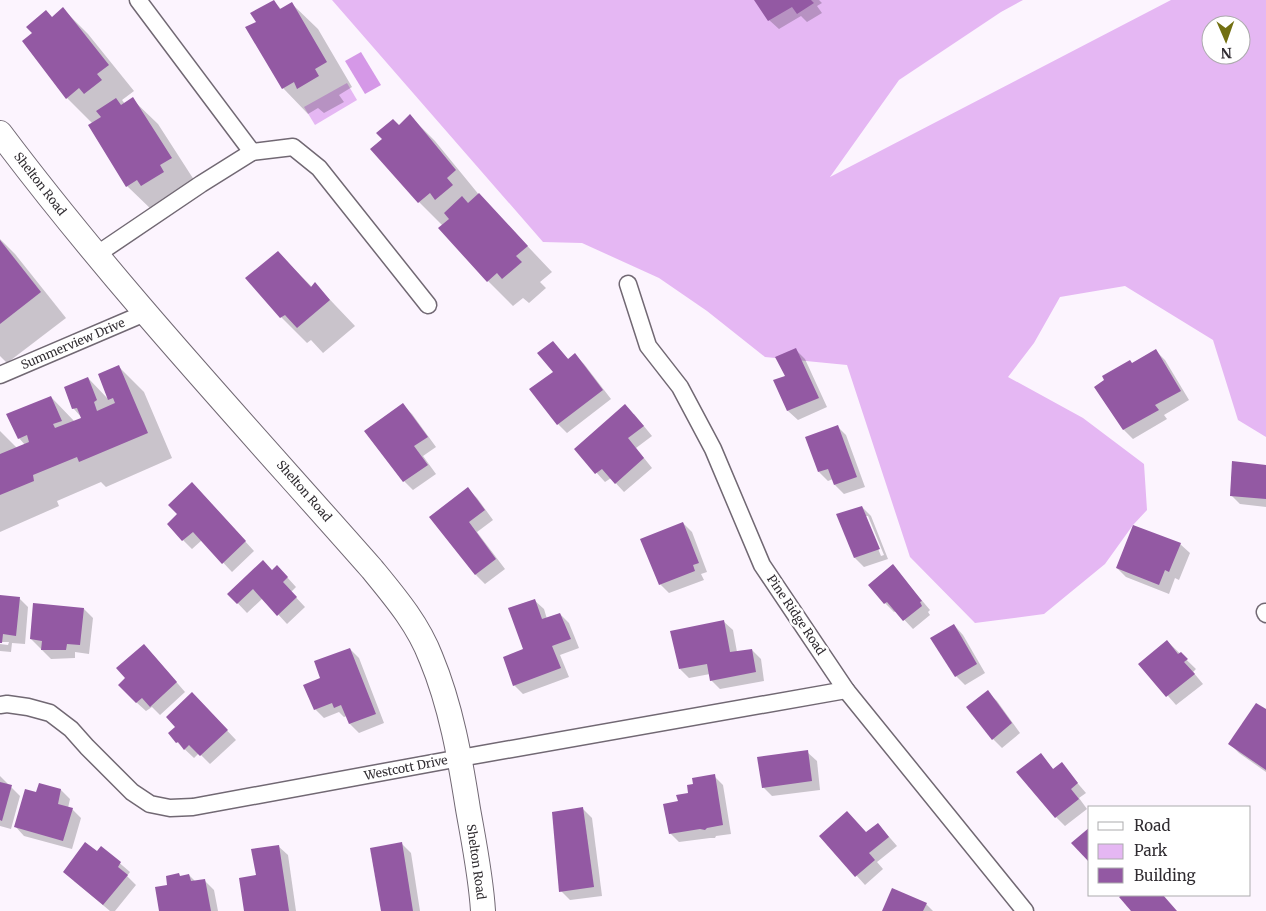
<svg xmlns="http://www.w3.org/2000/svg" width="1266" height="911" viewBox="0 0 1266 911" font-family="Merriweather,serif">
<rect width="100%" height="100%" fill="#fcf4fe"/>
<g fill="#e5b7f3" fill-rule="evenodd">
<path d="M332 0H1023L1001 12 899 80 830 177 1171 0H1266V437L1238 420 1213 340 1125 286 1060 297 1034 343 1008 377 1083 418 1144 464 1147 510 1133 525 1105 564 1044 614 975 623 910 557 847 365 765 357 707 311 659 278 582 243 543 242ZM1211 25H1241V55H1211Z"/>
<path d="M347 83 357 100 315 125 304 107Z"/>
</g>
<path fill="#d598e7" d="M361 52 381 85 365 94 345 61Z"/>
<g fill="#0003" fill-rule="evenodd">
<path d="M756 0H819L822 3 817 6 822 13 807 22 801 16 779 29 769 20Z"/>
<path d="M274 2 281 9 292 4 318 29 352 87 339 95 344 102 324 113 318 108 308 114 283 88 257 22Z"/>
<path d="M63 9 88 34 134 91 122 100 125 104 132 99 158 124 196 183 153 211 127 186 93 124 67 98 52 18Z"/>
<path d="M410 116 435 141 480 196 552 272 540 282 546 288 529 303 523 298 513 306 488 281 443 226 419 202 371 149Z"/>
<path d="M0 239 15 254 66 318 7 363 0 356Z"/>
<path d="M278 253 312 287 315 284 355 326 323 353 311 340 307 343 281 317Z"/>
<path d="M553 342 569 360 575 355 584 364 611 399 567 433 558 424Z"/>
<path d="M796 350 805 359 827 407 798 420 788 411 775 381 786 376Z"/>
<path d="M1156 351 1165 360 1189 400 1164 415 1167 419 1133 439 1124 430 1095 387Z"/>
<path d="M118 366 144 392 172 458 106 487 101 482 57 501 59 506 0 532V431L17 448 25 445 19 438 51 397 75 422 83 419 73 408 88 378 109 400 99 375Z"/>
<path d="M403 405 412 414 436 447 423 456 436 474 413 490 404 481Z"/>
<path d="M634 414 652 436 636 448 652 468 624 492 611 478 605 482 575 449Z"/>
<path d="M837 426 846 435 865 487 844 494 835 485 833 479 828 481 819 472Z"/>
<path d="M1266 463V507L1240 504 1231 495 1266 466Z"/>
<path d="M468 489 477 498 493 520 477 532 505 569 485 584 476 575 431 517Z"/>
<path d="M201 493 254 551 232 572 202 540 192 549 183 540Z"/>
<path d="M862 507 871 516 888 559 864 567 855 558ZM865 516H868L884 555 881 556Z"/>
<path d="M683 523 692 532 707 572 701 574 704 580 669 593 660 584Z"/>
<path d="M1134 526 1180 544 1190 553 1179 580 1175 578 1169 594 1126 577 1117 568Z"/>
<path d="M892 565 930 610 928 612 930 615 913 629 896 611 894 612 885 603 870 585Z"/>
<path d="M272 571 286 576 296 587 291 592 305 607 287 624 263 598 247 613 229 594Z"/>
<path d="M0 596 19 598 28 607 25 644 12 643 11 652 0 651V644L8 645 9 642H0Z"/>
<path d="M534 600 544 609 547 619 560 614 569 623 579 648 560 655 569 677 523 694 514 685 525 650Z"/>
<path d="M84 609 93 618 89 654 75 652V658L51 659 31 639Z"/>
<path d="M723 621 733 630 737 652 752 650 761 659 764 681 720 689 711 680 710 674 689 678 680 669Z"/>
<path d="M954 625 963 635 985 673 965 685 956 676Z"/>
<path d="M1167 641 1196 669 1193 672 1203 684 1176 705 1140 664Z"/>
<path d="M350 649 359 658 384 723 359 733 350 724 347 716 344 717 339 712 324 718 315 709 322 679Z"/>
<path d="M153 655 185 692 160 715 152 707 146 711 136 702Z"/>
<path d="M987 692 997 701 1020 733 1002 748 993 739Z"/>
<path d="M201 703 236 740 210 764 199 753 194 758 177 742Z"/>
<path d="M1266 710V772L1239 753 1230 744Z"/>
<path d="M807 752 817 761 820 790 772 796 763 787Z"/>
<path d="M1040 754 1054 770 1061 764 1086 793 1079 798 1087 809 1065 826 1056 817Z"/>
<path d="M0 776 20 796 11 829 0 826Z"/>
<path d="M714 776 723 785 731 834 716 836 715 838H710L679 842 670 833 679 802Z"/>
<path d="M40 784 61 790 70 799 68 808 72 809 81 818 72 849 24 836 15 826 37 794Z"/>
<path d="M583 809 592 818 602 896 570 900 561 891Z"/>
<path d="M878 824 897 846 877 862 883 869 865 885 821 836 866 833Z"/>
<path d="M402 844 411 853 420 911H382Z"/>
<path d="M278 846 288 855 296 911H245L257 876Z"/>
<path d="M102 848 130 872 127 876 136 885 115 911H110L74 881Z"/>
<path d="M189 875 196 882 205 881 214 890 218 911H160L168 886 180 877Z"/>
<path d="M926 904 933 911H884Z"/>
</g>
<g fill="#9359a3">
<path d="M274 0 280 9 292 2 327 62 315 69 319 76 297 89 294 82 282 89 245 27 256 22 250 13Z"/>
<path d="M754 0H811L814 3 797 14 792 7 768 21Z"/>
<path d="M63 7 109 65 97 74 102 80 84 94 79 88 66 99 22 41 32 33 26 27 46 10 52 17Z"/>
<path d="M133 97 172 158 160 165 164 172 141 186 137 180 126 187 88 125 101 117 96 111 116 98 121 105Z"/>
<path d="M410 114 456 170 447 178 453 185 435 200 430 193 418 203 370 149 382 139 376 133 393 119 399 125Z"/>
<path d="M479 193 528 246 516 256 522 262 502 279 497 273 487 282 438 228 449 219 444 213 462 196 468 203Z"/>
<path d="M0 240 41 292 0 324Z"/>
<path d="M278 251 311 287 315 282 330 300 297 328 285 315 280 318 245 278Z"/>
<path d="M553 341 568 359 575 353 603 390 557 425 529 389 553 372 537 353Z"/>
<path d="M796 348 819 398 787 411 773 380 785 376 775 357Z"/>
<path d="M1156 349 1181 391 1155 405 1159 410 1123 430 1094 387 1104 380 1102 376 1130 360 1132 363Z"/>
<path d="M119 365 148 433 79 462 77 457 33 475 34 481 0 495V454L29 442 27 435 18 439 6 414 51 396 62 421 53 424 55 428 81 418 77 408 72 409 64 387 88 377 97 400 94 402 97 411 115 403 113 398 108 400 98 374Z"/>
<path d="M403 403 428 437 414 446 428 465 403 482 364 431Z"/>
<path d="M625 404 644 426 628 438 644 458 615 484 602 469 595 474 574 449Z"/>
<path d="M838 425 857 477 834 485 828 469 818 472 805 437Z"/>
<path d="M1232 461 1266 465V499L1230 496Z"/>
<path d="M192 482 246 541 222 564 193 532 182 541 167 524 177 514 168 505Z"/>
<path d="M468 487 485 510 469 522 496 559 475 575 429 517Z"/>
<path d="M862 506 880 549 854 558 836 514Z"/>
<path d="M683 522 699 563 693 565 695 571 659 585 640 539Z"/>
<path d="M1133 525 1181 543 1169 572 1165 570 1159 585 1116 568Z"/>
<path d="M263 560 272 570 277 565 288 577 283 582 297 597 277 616 253 589 237 604 227 594Z"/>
<path d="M893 564 922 601 920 602 922 606 903 621 887 602 884 604 868 585Z"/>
<path d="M0 595 20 597 16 636 3 634 2 643H0Z"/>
<path d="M535 599 542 619 560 613 571 639 552 646 561 668 513 686 503 657 523 649 508 608Z"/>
<path d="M33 603 84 608 80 645 67 644 66 650H41L42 641 30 639Z"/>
<path d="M724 620 730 652 752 649 756 672 710 681 707 664 679 669 670 631Z"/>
<path d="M954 624 977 664 955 677 930 638Z"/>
<path d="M1167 640 1178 654 1181 652 1188 659 1184 662 1195 674 1166 697 1138 664Z"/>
<path d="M144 644 177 682 150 707 142 698 136 703 118 685 125 678 116 668Z"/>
<path d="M350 648 376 714 349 724 341 705 334 708 332 703 314 710 303 685 320 678 314 661Z"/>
<path d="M988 690 1012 723 992 740 966 707Z"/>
<path d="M192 692 228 730 200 756 189 745 184 750 178 742 176 743 168 733 175 727 166 717Z"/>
<path d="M1256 703 1266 709V770L1228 744Z"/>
<path d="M808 750 812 781 762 788 757 757Z"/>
<path d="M1041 753 1053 769 1062 762 1078 783 1071 789 1079 799 1055 818 1016 772Z"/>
<path d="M715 774 723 825 707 828 705 830 700 829 669 834 663 804 678 801 676 795 688 793 687 785 693 784 692 778Z"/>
<path d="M0 782 12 785 2 821 0 820Z"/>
<path d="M39 783 61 789 58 804 73 808 63 841 14 827 25 789 36 792Z"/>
<path d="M583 807 594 887 559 892 552 812Z"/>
<path d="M847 811 866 832 878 823 889 837 869 853 875 860 855 877 819 836Z"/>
<path d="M1090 827V863L1071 843Z"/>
<path d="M85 842 97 851 101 846 121 862 118 867 128 875 103 905 63 872Z"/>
<path d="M402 842 413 911H381L370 848Z"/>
<path d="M279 845 289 911H244L239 878 256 875 251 849Z"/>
<path d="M179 873 180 876 189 874 191 881 205 879 211 911H159L155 887 167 885 166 876Z"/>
<path d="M892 888 927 903 923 911H882Z"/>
<path d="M1122 895H1163L1177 911H1131L1119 897Z"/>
</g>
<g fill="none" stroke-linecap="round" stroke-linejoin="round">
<defs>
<g id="street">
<path d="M138 0 252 152 293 147 319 168 428 305"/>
<path d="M96 255 201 184 252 152"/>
<path d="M628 284 648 346 680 387 713 449 762 565 846 690 1025 911"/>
<path d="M0 375 145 313"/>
<path d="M1265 612 1266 614"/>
<path d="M0 705 7 704 28 707 50 713 71 729 87 747 132 792 150 804 170 808 193 807 460 758 846 690"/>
</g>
<path id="secondary" d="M0 133C115 286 246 426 372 569 395 597 418 624 431 658 451 706 460 758 468 809 474 843 481 877 483 911"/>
</defs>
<use href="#street" stroke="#716873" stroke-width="19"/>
<use href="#secondary" stroke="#716873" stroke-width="26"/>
<use href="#street" stroke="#fff" stroke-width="16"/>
<use href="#secondary" stroke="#fff" stroke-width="24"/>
</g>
<g text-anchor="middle" stroke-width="5" stroke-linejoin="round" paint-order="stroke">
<g font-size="12" fill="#302c31" stroke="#fff">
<text transform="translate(40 184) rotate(52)" y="4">Shelton Road</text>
<text transform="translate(73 344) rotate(-23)" y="4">Summerview Drive</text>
<text transform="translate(304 491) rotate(49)" y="4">Shelton Road</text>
<text transform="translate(796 615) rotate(56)" y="4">Pine Ridge Road</text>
<text transform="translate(406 768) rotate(-11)" y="4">Westcott Drive</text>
<text transform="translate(476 862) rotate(82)" y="4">Shelton Road</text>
</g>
</g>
<rect x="1088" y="806" width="162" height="90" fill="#ffffff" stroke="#acabad"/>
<rect x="1098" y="822" width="25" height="8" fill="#ffffff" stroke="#acabad"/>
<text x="1134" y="831" font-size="15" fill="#302c31">Road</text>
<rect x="1098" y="844" width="25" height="15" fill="#e5b7f3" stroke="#acabad"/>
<text x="1134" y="856" font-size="15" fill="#302c31">Park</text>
<rect x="1098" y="868" width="25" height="15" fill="#9359a3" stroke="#acabad"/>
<text x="1134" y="881" font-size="15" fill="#302c31">Building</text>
<g transform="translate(1226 40) rotate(178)"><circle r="24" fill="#ffffff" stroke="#acabad"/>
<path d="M0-4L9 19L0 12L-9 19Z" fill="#727012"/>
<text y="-8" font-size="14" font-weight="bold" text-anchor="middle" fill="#302c31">N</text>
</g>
</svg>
